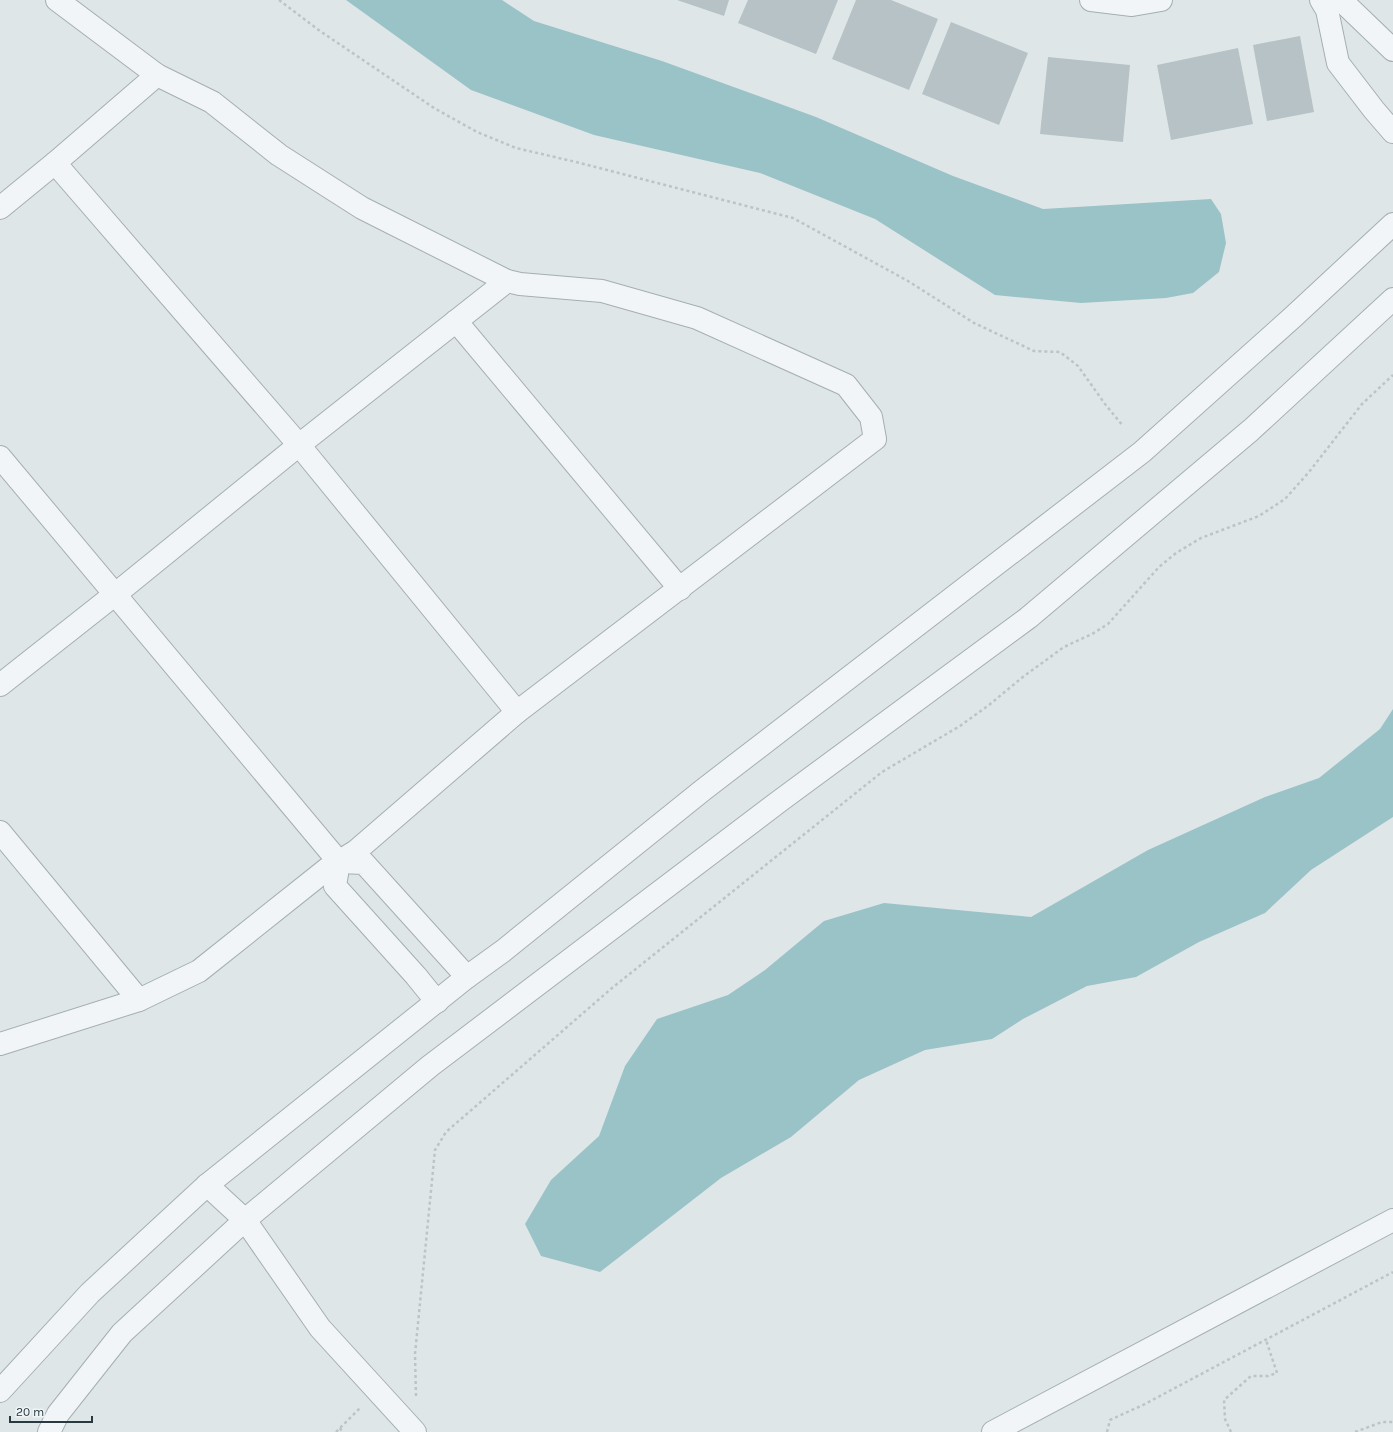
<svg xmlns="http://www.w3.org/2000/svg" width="1393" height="1432" font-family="Karla,sans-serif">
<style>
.water{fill:#9ac3c8}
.building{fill:#b6c2c5}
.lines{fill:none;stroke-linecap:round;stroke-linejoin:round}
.minor-casing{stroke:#a4afb2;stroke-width:24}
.path{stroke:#bdc4c7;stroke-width:2.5;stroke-dasharray:3 3;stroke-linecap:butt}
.minor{stroke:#f2f5f7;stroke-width:22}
</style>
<rect width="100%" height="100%" fill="#dfe6e8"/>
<g class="water">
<path d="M 346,0 L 502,0 L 534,21 L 662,61 L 816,117 L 953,176 L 1043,209 L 1211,199 L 1221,214 L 1226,243 L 1219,272 L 1193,293 L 1166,298 L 1081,303 L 995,295 L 875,219 L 760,173 L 594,135 L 471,90 Z"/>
<path d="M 1393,709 L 1393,817 L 1311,870 L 1265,913 L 1199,942 L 1136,977 L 1087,986 L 1023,1019 L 992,1039 L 925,1050 L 859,1080 L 791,1137 L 721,1178 L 600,1272 L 541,1256 L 525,1224 L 551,1180 L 599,1136 L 625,1066 L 657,1019 L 728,995 L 765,970 L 824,921 L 884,903 L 1031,917 L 1148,850 L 1265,797 L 1319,778 L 1380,729 Z"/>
</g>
<g class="building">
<path d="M 677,0 L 729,0 L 724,16 Z"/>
<path d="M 748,0 L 838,0 L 816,54 L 738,23 Z"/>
<path d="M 856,0 L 891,0 L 938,19 L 909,90 L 832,59 Z"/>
<path d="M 951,22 L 1028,53 L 999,125 L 922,94 Z"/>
<path d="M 1300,36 L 1314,112 L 1267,121 L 1253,45 Z"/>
<path d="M 1238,48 L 1253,124 L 1171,140 L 1157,65 Z"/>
<path d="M 1048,57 L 1130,65 L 1123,142 L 1040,134 Z"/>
</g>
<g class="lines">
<g class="minor-casing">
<g id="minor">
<path d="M 1091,0 L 1132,5 L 1161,0"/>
<path d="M 1321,0 L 1327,10 L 1338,63 L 1374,110 L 1393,132"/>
<path d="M 1341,0 L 1393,50"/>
<path d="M 55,163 L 299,445 L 517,712"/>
<path d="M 0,208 L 55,163 L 157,75"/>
<path d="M 456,321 L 680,589"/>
<path d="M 0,457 L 339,862 L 364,863 L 467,977"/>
<path d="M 0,685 L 123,588 L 299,445 L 507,281"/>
<path d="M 0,832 L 139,1000 L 199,971 L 327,869 L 356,851 L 517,712 L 875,439 L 871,417 L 846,385 L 697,318 L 602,291 L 520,284 L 507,281 L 362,208 L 279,155 L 212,102 L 157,75 L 57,0"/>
<path d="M 339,862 L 335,886 L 416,976 L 437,1002"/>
<path d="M 0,1044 L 139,1000"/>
<path d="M 207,1185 L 245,1220 L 320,1328 L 415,1432"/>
<path d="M 0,1391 L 90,1293 L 207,1185 L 467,977 L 503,951 L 703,790 L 1142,452 L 1293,317 L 1393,224"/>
<path d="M 49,1432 L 58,1414 L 122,1333 L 245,1220 L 430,1066 L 781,800 L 1028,618 L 1251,430 L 1393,299"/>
<path d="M 993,1432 L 1393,1220"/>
</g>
</g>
<g class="path">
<path d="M 279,0 L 320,31 L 434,108 L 477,132 L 516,148 L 576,162 L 793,218 L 908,281 L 974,323 L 1034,351 L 1060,352 L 1078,366 L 1105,404 L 1123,426"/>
<path d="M 416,1396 L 415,1354 L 435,1150 L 446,1132 L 612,988 L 882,772 L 960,726 L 989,705 L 1024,676 L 1064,647 L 1092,634 L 1108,624 L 1159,567 L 1176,553 L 1201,538 L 1259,516 L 1285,499 L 1309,472 L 1362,404 L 1393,375"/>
<path d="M 340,1428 L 342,1432"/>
<path d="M 336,1432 L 360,1408"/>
<path d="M 1107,1432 L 1110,1420 L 1143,1405 L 1393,1272"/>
<path d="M 1231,1432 L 1225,1419 L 1224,1400 L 1251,1376 L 1268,1376 L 1277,1373 L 1266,1340"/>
<path d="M 1355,1432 L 1382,1422 L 1393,1422"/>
</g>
<use href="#minor" class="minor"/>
</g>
<path d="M10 1416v6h82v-6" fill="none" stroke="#283a3f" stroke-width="2"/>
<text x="16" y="1416" font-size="12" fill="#283a3f" stroke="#eff4f6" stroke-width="3" paint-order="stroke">20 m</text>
</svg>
